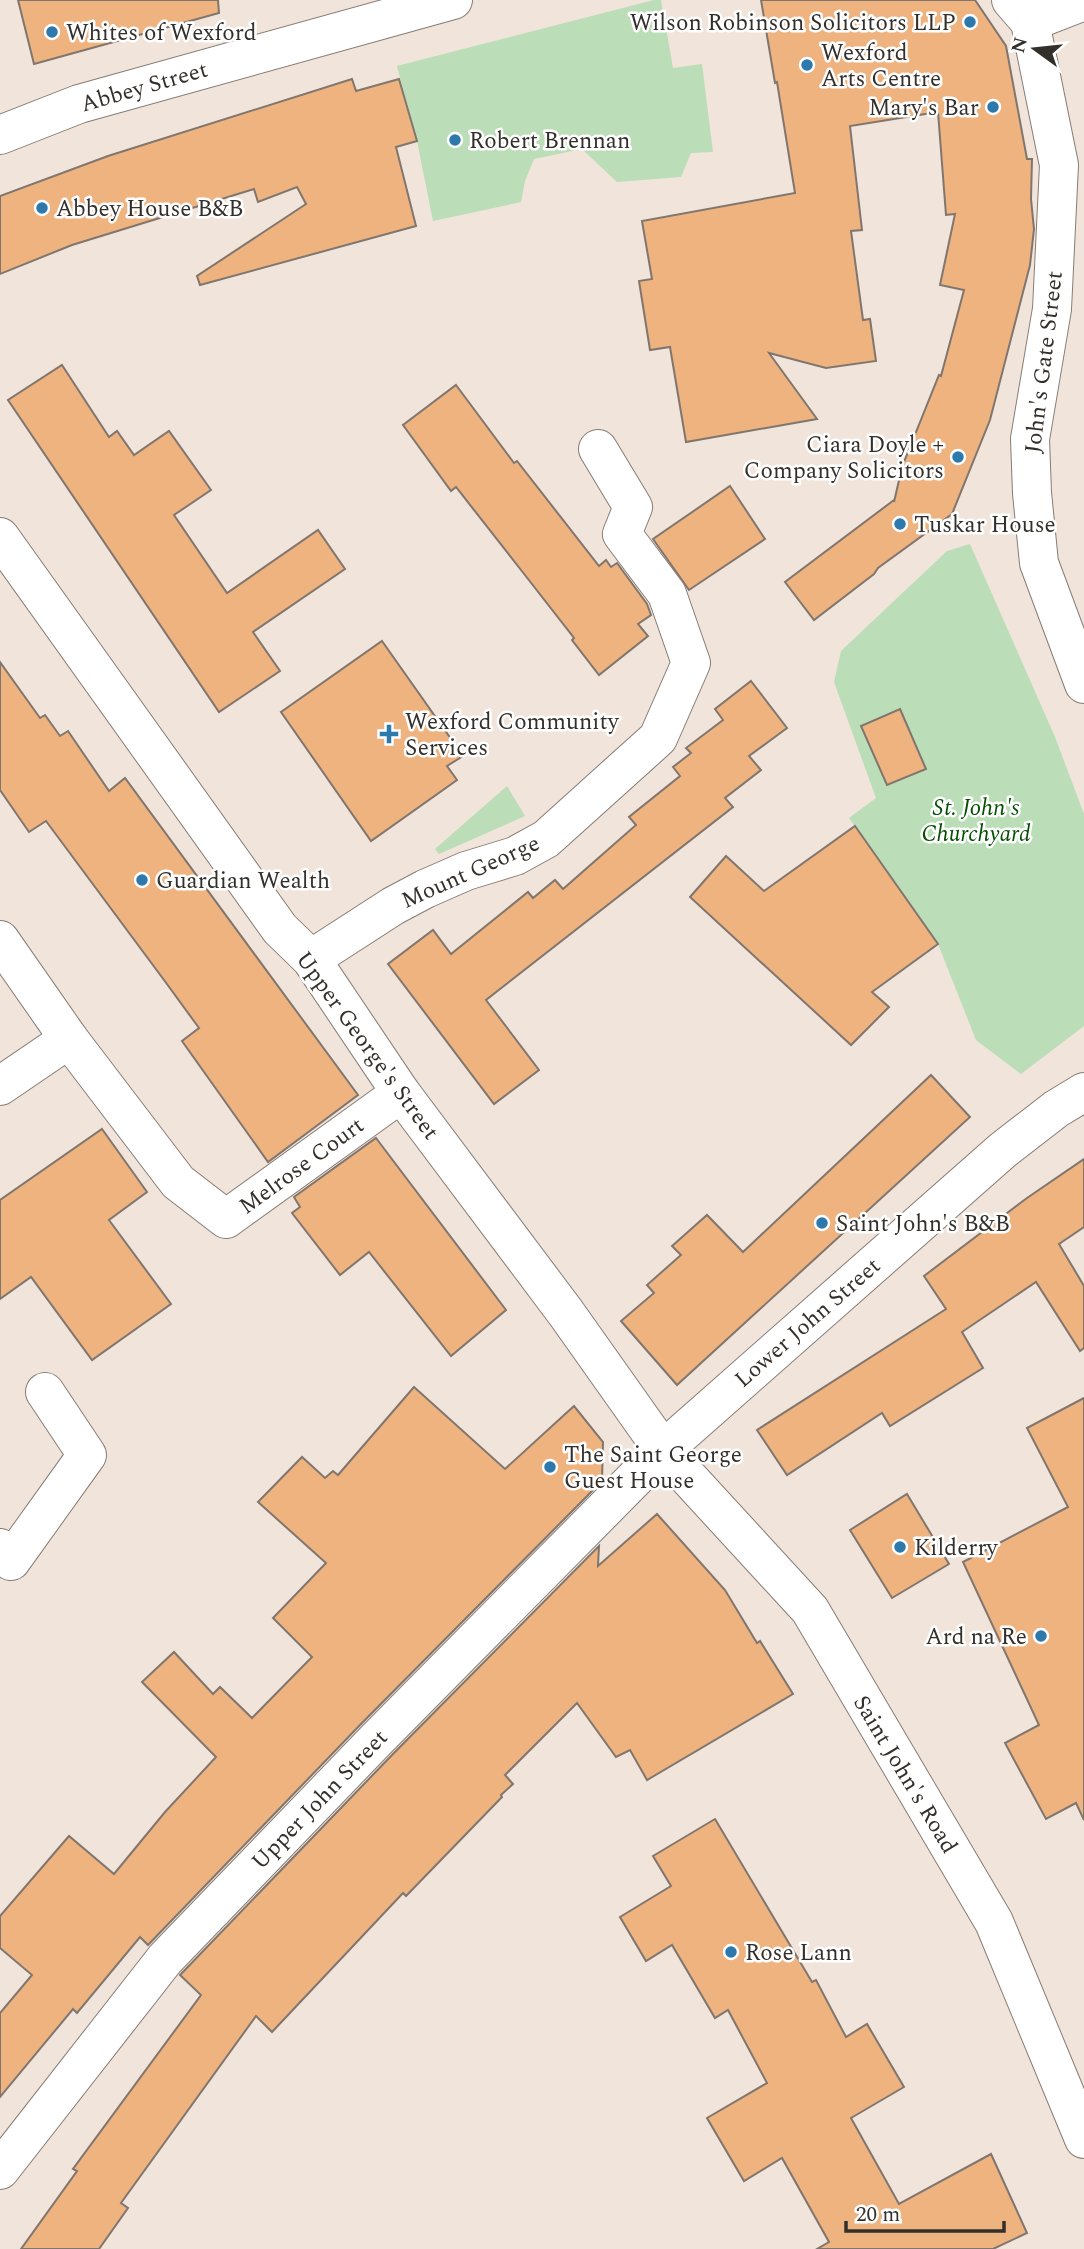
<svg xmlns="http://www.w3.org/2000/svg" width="1084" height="2249" font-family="Spectral,serif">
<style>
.green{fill:#bbddb7}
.building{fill:#efb380;stroke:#80766e;stroke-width:2}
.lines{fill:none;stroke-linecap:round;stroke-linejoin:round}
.minor-casing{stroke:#877c74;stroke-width:40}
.major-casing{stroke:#877c74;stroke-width:40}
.minor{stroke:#fff;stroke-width:38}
.major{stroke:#fff;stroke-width:38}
.poi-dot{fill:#2d79ac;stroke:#fff;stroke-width:2.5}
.labels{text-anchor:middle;stroke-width:5;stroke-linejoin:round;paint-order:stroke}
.poi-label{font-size:23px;fill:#332f2b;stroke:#fff;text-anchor:start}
.street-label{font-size:23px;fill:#332f2b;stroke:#fff}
.park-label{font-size:23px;font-style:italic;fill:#045000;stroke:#fff}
</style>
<rect width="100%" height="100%" fill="#f0e4db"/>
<g class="green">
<path d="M 654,0 L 661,0 L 673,68 L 702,64 L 713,152 L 691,153 L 681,177 L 617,182 L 582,149 L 534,159 L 525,181 L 521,202 L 433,221 L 417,141 L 397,66 Z"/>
<path d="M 970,544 L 1055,737 L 1084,814 L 1084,1026 L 1021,1074 L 976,1040 L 938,944 L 849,818 L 876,798 L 834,682 L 841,651 L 947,551 Z"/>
<path d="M 507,786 L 525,816 L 439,854 L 435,849 Z"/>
</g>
<g class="building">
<path d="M 18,0 L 218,0 L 219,13 L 34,64 Z"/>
<path d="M 761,0 L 975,0 L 1006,46 L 1027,159 L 1032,159 L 1031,199 L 1034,229 L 1030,265 L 990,420 L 952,514 L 878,568 L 874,574 L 814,620 L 785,582 L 894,500 L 894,502 L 902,467 L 939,375 L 941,376 L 964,290 L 940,285 L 955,214 L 946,215 L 938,112 L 850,126 L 862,230 L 851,231 L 863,320 L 870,319 L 876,361 L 826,368 L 769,353 L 817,419 L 686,442 L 670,347 L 650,350 L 639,281 L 652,279 L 642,221 L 795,193 L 777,82 L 775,83 Z"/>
<path d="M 352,79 L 356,91 L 399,79 L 417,141 L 396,147 L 416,226 L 200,285 L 197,276 L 306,204 L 297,187 L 258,202 L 254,189 L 72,245 L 0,274 L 0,196 L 108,156 Z"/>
<path d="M 62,365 L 109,437 L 117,431 L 134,455 L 169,431 L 211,490 L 174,515 L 227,593 L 318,530 L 345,569 L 253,632 L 280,671 L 219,712 L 8,400 Z"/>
<path d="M 456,385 L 514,463 L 517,461 L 599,566 L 606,560 L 611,567 L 617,563 L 647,604 L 651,615 L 638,624 L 648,636 L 599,675 L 572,640 L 574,638 L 521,570 L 456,487 L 451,491 L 403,425 Z"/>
<path d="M 730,486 L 765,539 L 689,590 L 653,539 Z"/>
<path d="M 382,641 L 463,756 L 447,766 L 457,780 L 371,841 L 281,712 Z"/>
<path d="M 0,662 L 40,718 L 45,715 L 60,736 L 68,731 L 109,791 L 125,778 L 358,1095 L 268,1162 L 182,1041 L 199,1028 L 164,980 L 46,821 L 29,832 L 0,790 Z"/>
<path d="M 751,681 L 787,728 L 749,756 L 761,770 L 725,798 L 733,807 L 486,1000 L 539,1070 L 494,1104 L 388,964 L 433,930 L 451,954 L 528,892 L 533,898 L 555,880 L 563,889 L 636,825 L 629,817 L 680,776 L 673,767 L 691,753 L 686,748 L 723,720 L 715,709 Z"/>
<path d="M 900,709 L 926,769 L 887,785 L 861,726 Z"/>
<path d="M 855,826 L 938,944 L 872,992 L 889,1007 L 851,1045 L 690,897 L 726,856 L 764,891 Z"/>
<path d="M 931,1075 L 970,1117 L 677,1385 L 621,1321 L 654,1293 L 647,1285 L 681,1255 L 672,1246 L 707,1215 L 743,1252 Z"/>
<path d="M 102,1129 L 147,1192 L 109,1220 L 171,1304 L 92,1360 L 31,1277 L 0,1299 L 0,1200 Z"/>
<path d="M 376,1138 L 506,1310 L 451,1356 L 369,1252 L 340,1275 L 292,1213 L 300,1207 L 294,1197 Z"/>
<path d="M 1084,1159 L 1084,1227 L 1059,1244 L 1084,1286 L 1084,1348 L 1080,1351 L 1036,1282 L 962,1332 L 983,1368 L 890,1426 L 882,1413 L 787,1475 L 757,1430 L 946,1309 L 924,1276 L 1027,1198 Z"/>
<path d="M 414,1387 L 505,1469 L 574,1406 L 603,1442 L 602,1481 L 360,1725 L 148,1945 L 140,1937 L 77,2013 L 73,2009 L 0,2097 L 0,2013 L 32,1975 L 0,1948 L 0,1916 L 69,1836 L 114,1874 L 165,1812 L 216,1757 L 142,1682 L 174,1652 L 213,1694 L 220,1687 L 252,1718 L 312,1657 L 273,1618 L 326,1563 L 258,1502 L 302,1457 L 325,1478 L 333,1471 L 338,1475 Z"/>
<path d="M 1084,1398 L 1084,1820 L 1076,1803 L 1046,1819 L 1005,1743 L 1039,1725 L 963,1562 L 1068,1507 L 1027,1428 Z"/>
<path d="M 907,1494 L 949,1564 L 892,1598 L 850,1530 Z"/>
<path d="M 657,1514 L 725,1590 L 757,1643 L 760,1641 L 793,1694 L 647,1780 L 630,1750 L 616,1757 L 577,1703 L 505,1775 L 513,1784 L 501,1795 L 502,1797 L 406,1896 L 403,1893 L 272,2032 L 256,2016 L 121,2203 L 128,2208 L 99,2249 L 21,2249 L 77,2171 L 73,2169 L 201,1995 L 180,1975 L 182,1973 L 392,1755 L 599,1546 L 598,1566 Z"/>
<path d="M 715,1819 L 812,1982 L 816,1980 L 846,2037 L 867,2024 L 904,2087 L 851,2118 L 899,2204 L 991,2154 L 1027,2233 L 993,2249 L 817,2249 L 829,2242 L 782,2158 L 744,2181 L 707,2118 L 767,2083 L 728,2010 L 715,2018 L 672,1945 L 646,1961 L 620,1917 L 671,1886 L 653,1856 Z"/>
</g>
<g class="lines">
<g class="minor-casing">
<g id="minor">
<path d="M 1011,0 L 1030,22 L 1059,165 L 1052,309 L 1030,439 L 1032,493 L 1039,563 L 1084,684"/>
<path d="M 1030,22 L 1084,1"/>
<path d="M 0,135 L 79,104 L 453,0"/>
<path d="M 0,537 L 280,929 L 311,959 L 401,1093 L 566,1313 L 663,1450 L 810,1610 L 994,1922 L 1084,2139"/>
<path d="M 0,940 L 69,1039"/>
<path d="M 311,959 L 393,906 L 425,889 L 466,871 L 515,856 L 546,839 L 658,738 L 691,663 L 667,594 L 622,534 L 633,507 L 598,449"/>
<path d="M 0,1086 L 69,1039 L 178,1182 L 226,1219 L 401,1093"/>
<path d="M 0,1548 L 11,1561 L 87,1455 L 45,1392"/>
</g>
</g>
<g class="major-casing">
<path id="major" d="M 0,2170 L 165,1959 L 376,1740 L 663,1450 L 1003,1150 L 1056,1109 L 1084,1092"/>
</g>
<use href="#minor" class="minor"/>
<use href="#major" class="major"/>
</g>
<g class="poi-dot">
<circle cx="970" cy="22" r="7"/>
<circle cx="52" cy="32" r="7"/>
<circle cx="807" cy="65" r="7"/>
<circle cx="993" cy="107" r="7"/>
<circle cx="455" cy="140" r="7"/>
<circle cx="42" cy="208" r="7"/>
<circle cx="958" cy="457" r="7"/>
<circle cx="900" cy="524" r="7"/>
<path d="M385.5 723.5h7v7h7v7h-7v7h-7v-7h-7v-7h7z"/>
<circle cx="142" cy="880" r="7"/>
<circle cx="822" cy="1223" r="7"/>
<circle cx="550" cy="1467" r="7"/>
<circle cx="900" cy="1547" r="7"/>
<circle cx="1041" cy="1636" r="7"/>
<circle cx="731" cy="1952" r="7"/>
</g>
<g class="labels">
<g class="poi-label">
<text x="956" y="30" text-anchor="end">Wilson Robinson Solicitors LLP</text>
<text x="66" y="40">Whites of Wexford</text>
<text x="821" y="60">Wexford<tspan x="821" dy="26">Arts Centre</tspan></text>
<text x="979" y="115" text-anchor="end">Mary's Bar</text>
<text x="469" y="148">Robert Brennan</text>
<text x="56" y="216">Abbey House B&amp;B</text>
<text x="944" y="452" text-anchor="end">Ciara Doyle +<tspan x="944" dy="26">Company Solicitors</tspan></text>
<text x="914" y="532">Tuskar House</text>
<text x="405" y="729">Wexford Community<tspan x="405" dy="26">Services</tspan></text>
<text x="156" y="888">Guardian Wealth</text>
<text x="836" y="1231">Saint John's B&amp;B</text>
<text x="564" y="1462">The Saint George<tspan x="564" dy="26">Guest House</tspan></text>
<text x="914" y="1555">Kilderry</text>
<text x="1027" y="1644" text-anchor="end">Ard na Re</text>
<text x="745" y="1960">Rose Lann</text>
</g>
<g class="street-label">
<text transform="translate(144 86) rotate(-16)" y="8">Abbey Street</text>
<text transform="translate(1043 362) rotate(-83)" y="8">John's Gate Street</text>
<text transform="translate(470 871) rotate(-24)" y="8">Mount George</text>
<text transform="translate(368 1045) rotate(54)" y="8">Upper George's Street</text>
<text transform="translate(301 1165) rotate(-36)" y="8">Melrose Court</text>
<text transform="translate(807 1322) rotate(-41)" y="8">Lower John Street</text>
<text transform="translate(906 1774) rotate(59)" y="8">Saint John's Road</text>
<text transform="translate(319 1799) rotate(-46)" y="8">Upper John Street</text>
</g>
<g class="park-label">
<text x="976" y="815">St. John's<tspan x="976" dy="26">Churchyard</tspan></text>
</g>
</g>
<g transform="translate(1035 49) rotate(285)" stroke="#ffffff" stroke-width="5" paint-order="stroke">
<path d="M0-5L12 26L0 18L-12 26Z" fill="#332f2b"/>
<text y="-10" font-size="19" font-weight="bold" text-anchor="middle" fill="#332f2b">N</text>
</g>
<path d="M846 2221v10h158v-10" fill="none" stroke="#332f2b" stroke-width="3.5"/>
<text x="856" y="2221" font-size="21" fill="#332f2b" stroke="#ffffff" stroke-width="5" paint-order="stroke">20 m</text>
</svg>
